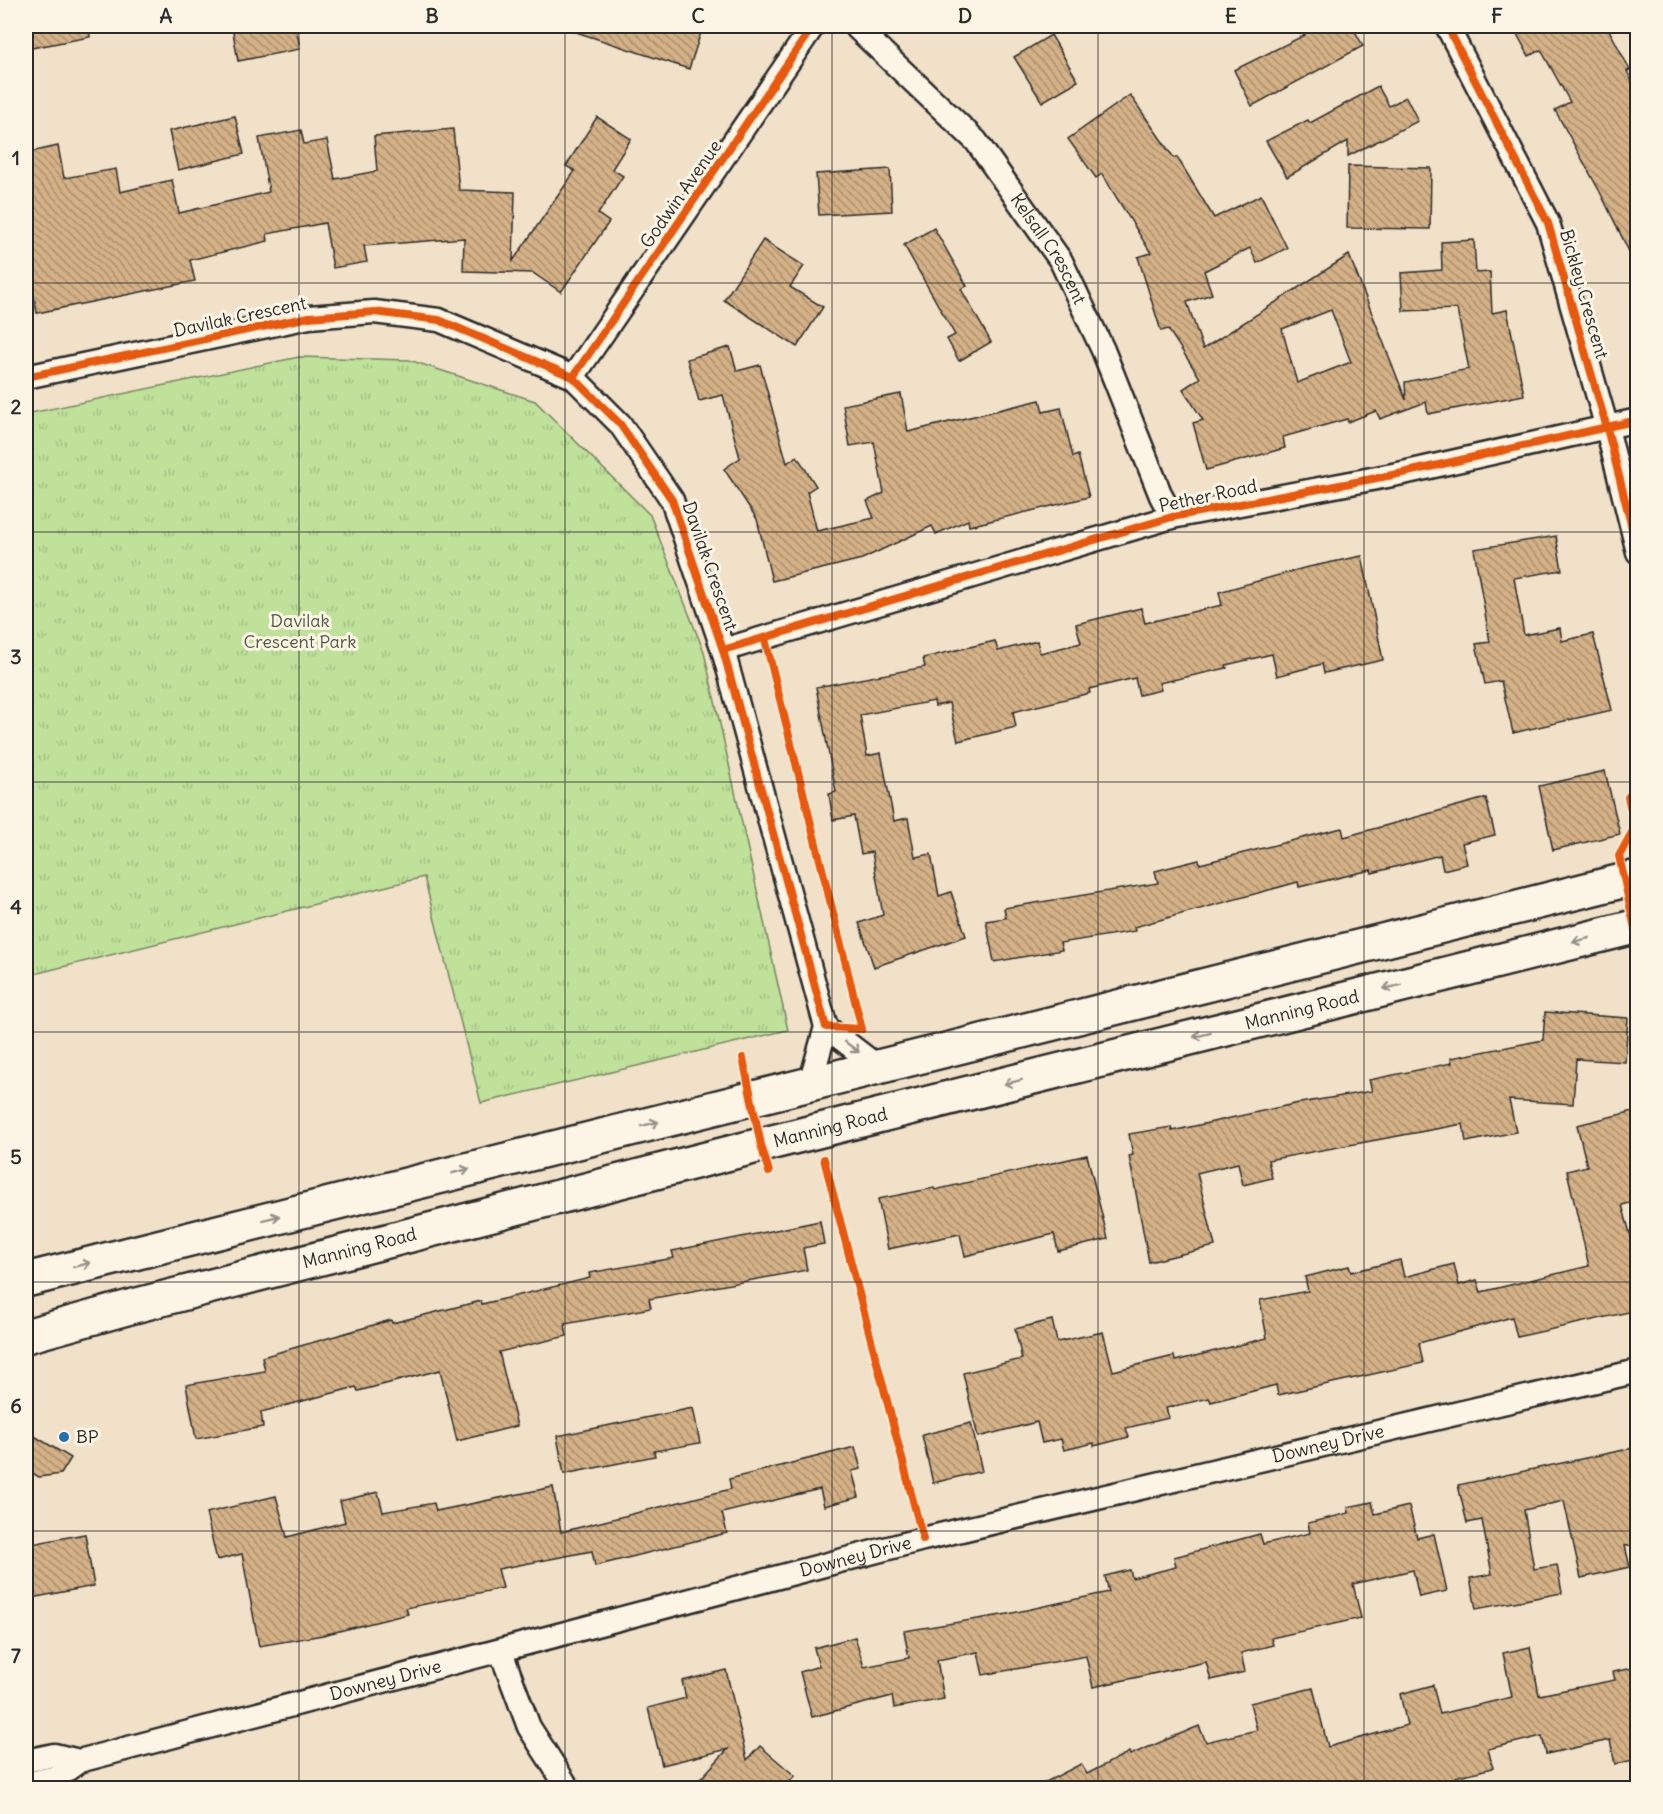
<svg xmlns="http://www.w3.org/2000/svg" width="1663" height="1814" font-family="Delius,sans-serif">
<style>
.park{fill:url(#park-tufts);stroke:#758662;stroke-width:1.5}
.building{fill:url(#building-back-hatch);stroke:#2b2b2b;stroke-width:1.5;fill-rule:evenodd}
.lines{fill:none;stroke-linecap:round;stroke-linejoin:round}
.minor-casing{stroke:#2b2b2b;stroke-width:27}
.primary-casing{stroke:#2b2b2b;stroke-width:38}
.minor{stroke:#fcf5e5;stroke-width:22}
.primary{stroke:#fcf5e5;stroke-width:33}
.cycleway-casing{stroke:#fcf5e5;stroke-width:11}
.cycleway{stroke:#e8590c;stroke-width:8}
.oneway{stroke:#949088}
.grid{fill:none;stroke:#2b2b2b;stroke-width:1.5;stroke-opacity:0.55}
.poi-dot{fill:#1f6fb2;stroke:#fcf5e5;stroke-width:2}
.labels{text-anchor:middle;stroke-width:6;stroke-linejoin:round;paint-order:stroke}
.street-label{font-size:18px;fill:#2b2b2b;stroke:#fcf5e5}
.park-label{font-size:18px;fill:#505847;stroke:#fcf5e5}
.poi-label{font-size:18px;fill:#2b2b2b;stroke:#fcf5e5;text-anchor:start}
.neatline{fill:none;stroke:#2b2b2b;stroke-width:2}
.grid-label{font-size:20px;text-anchor:middle;font-weight:bold;fill:#2b2b2b}
</style>
<defs>
<pattern id="park-tufts" width="24" height="20" patternUnits="userSpaceOnUse" patternTransform="scale(1.5)"><rect width="24" height="20" fill="#bfe19a"/><path d="M3 7l-1-3M5 7V3M7 7l1-3M15 17l-1-3M17 17v-4M19 17l1-3" fill="none" stroke="#a4c185"/></pattern>
<pattern id="building-back-hatch" width="6" height="6" patternUnits="userSpaceOnUse" patternTransform="scale(1.5)"><rect width="6" height="6" fill="#d4b186"/><path d="M-1 5l2 2M0 0l6 6M5-1l2 2" fill="none" stroke="#ac906e"/></pattern>
</defs>
<rect width="100%" height="100%" fill="#f0e1c8"/>
<filter id="ink" filterUnits="userSpaceOnUse"><feTurbulence type="fractalNoise" baseFrequency=".0167" numOctaves="2"/><feDisplacementMap in="SourceGraphic" scale="12" xChannelSelector="R" yChannelSelector="G"/><feConvolveMatrix kernelMatrix="1 2 1 2 8 2 1 2 1" color-interpolation-filters="sRGB"/></filter>
<g filter="url(#ink)">
<path class="park" d="M 299,357 L 409,360 L 535,401 L 650,515 L 704,652 L 788,1030 L 481,1103 L 424,877 L 26,976 L 26,414 Z"/>
<g class="building">
<path d="M 26,26 L 89,26 L 90,37 L 26,49 Z"/>
<path d="M 232,26 L 296,26 L 300,49 L 238,61 Z"/>
<path d="M 570,26 L 703,26 L 689,69 L 570,30 Z"/>
<path d="M 1300,26 L 1352,26 L 1363,46 L 1252,106 L 1234,70 L 1305,35 Z"/>
<path d="M 1533,26 L 1607,26 L 1630,70 L 1627,71 L 1638,94 L 1638,270 L 1600,192 L 1555,110 L 1570,102 L 1541,50 L 1529,56 L 1517,34 Z"/>
<path d="M 1051,35 L 1078,81 L 1042,102 L 1014,57 Z"/>
<path d="M 1378,86 L 1389,106 L 1406,97 L 1418,121 L 1348,156 L 1348,141 L 1287,177 L 1266,141 L 1308,120 L 1310,123 Z"/>
<path d="M 1130,95 L 1174,158 L 1177,157 L 1214,218 L 1261,195 L 1287,248 L 1257,263 L 1250,248 L 1204,271 L 1212,294 L 1187,302 L 1203,349 L 1349,255 L 1406,400 L 1405,382 L 1469,369 L 1457,309 L 1403,311 L 1401,273 L 1442,270 L 1441,242 L 1474,240 L 1476,273 L 1490,272 L 1492,313 L 1507,310 L 1524,395 L 1428,414 L 1426,402 L 1380,419 L 1376,411 L 1348,422 L 1347,419 L 1283,437 L 1285,448 L 1206,470 L 1193,423 L 1203,420 L 1183,389 L 1200,378 L 1168,329 L 1161,331 L 1138,257 L 1151,253 L 1102,174 L 1096,178 L 1068,139 ZM 1331,310 L 1351,362 L 1297,383 L 1282,329 Z"/>
<path d="M 235,116 L 244,154 L 178,170 L 169,131 Z"/>
<path d="M 597,117 L 631,139 L 612,169 L 623,176 L 598,214 L 609,222 L 561,292 L 533,273 L 463,271 L 464,238 L 364,246 L 367,262 L 333,268 L 325,223 L 267,234 L 268,241 L 190,260 L 195,281 L 37,313 L 26,254 L 26,153 L 58,146 L 64,178 L 116,169 L 120,192 L 172,180 L 179,213 L 269,192 L 259,138 L 301,130 L 304,144 L 327,140 L 335,179 L 377,171 L 374,136 L 453,129 L 459,190 L 515,192 L 513,261 L 575,171 L 566,166 Z"/>
<path d="M 1348,166 L 1431,168 L 1430,229 L 1347,228 Z"/>
<path d="M 890,169 L 892,211 L 819,215 L 816,174 Z"/>
<path d="M 934,228 L 967,286 L 961,289 L 991,342 L 959,361 L 947,339 L 955,335 L 904,245 Z"/>
<path d="M 763,240 L 804,266 L 790,287 L 823,307 L 797,347 L 724,300 Z"/>
<path d="M 730,347 L 737,371 L 760,365 L 787,463 L 797,456 L 816,486 L 807,492 L 817,531 L 874,518 L 867,501 L 884,493 L 874,442 L 850,446 L 843,405 L 901,394 L 908,432 L 1040,400 L 1043,412 L 1061,408 L 1073,457 L 1078,455 L 1089,497 L 969,526 L 968,520 L 936,534 L 932,526 L 862,559 L 772,581 L 757,519 L 724,469 L 740,458 L 723,395 L 699,401 L 687,359 Z"/>
<path d="M 1556,536 L 1562,570 L 1514,578 L 1524,635 L 1560,628 L 1562,641 L 1593,634 L 1612,710 L 1513,733 L 1501,681 L 1485,684 L 1476,644 L 1490,642 L 1474,549 Z"/>
<path d="M 1362,556 L 1383,660 L 1324,673 L 1322,664 L 1277,676 L 1272,654 L 1226,665 L 1227,668 L 1159,683 L 1161,690 L 1139,695 L 1135,678 L 1089,689 L 1090,693 L 1013,712 L 1016,727 L 958,741 L 949,703 L 935,706 L 934,701 L 860,715 L 867,756 L 881,753 L 894,821 L 908,818 L 915,857 L 931,854 L 939,896 L 951,892 L 966,936 L 874,967 L 859,923 L 883,915 L 872,852 L 861,854 L 854,816 L 833,820 L 829,794 L 836,792 L 816,687 L 925,667 L 923,658 L 995,641 L 998,651 L 1037,641 L 1040,653 L 1081,643 L 1076,624 L 1141,608 L 1145,623 L 1222,605 L 1219,592 L 1304,568 Z"/>
<path d="M 1605,771 L 1620,834 L 1553,850 L 1539,786 Z"/>
<path d="M 1486,798 L 1495,835 L 1462,843 L 1467,864 L 1443,870 L 1440,855 L 1372,873 L 1371,870 L 1299,887 L 1298,882 L 1134,927 L 1135,931 L 1060,943 L 1062,950 L 994,962 L 986,921 L 1006,918 L 1004,908 L 1158,883 L 1155,871 L 1199,860 L 1200,864 L 1342,828 L 1344,837 Z"/>
<path d="M 1545,1012 L 1628,1018 L 1625,1062 L 1576,1059 L 1573,1104 L 1509,1100 L 1516,1132 L 1466,1142 L 1463,1124 L 1268,1160 L 1272,1178 L 1243,1185 L 1238,1163 L 1197,1173 L 1215,1246 L 1149,1262 L 1129,1156 L 1133,1155 L 1129,1134 L 1171,1127 L 1172,1131 L 1294,1104 L 1372,1091 L 1369,1080 L 1452,1063 L 1451,1058 L 1543,1040 Z"/>
<path d="M 1638,1110 L 1638,1201 L 1622,1205 L 1638,1261 L 1638,1310 L 1517,1337 L 1512,1317 L 1419,1343 L 1423,1363 L 1278,1395 L 1276,1385 L 1211,1402 L 1209,1398 L 1166,1408 L 1169,1418 L 1126,1428 L 1129,1437 L 1094,1446 L 1094,1443 L 1064,1450 L 1061,1439 L 1042,1443 L 1037,1422 L 978,1437 L 963,1373 L 1022,1359 L 1015,1329 L 1052,1320 L 1057,1342 L 1103,1332 L 1113,1371 L 1174,1356 L 1175,1361 L 1267,1338 L 1260,1300 L 1308,1291 L 1305,1277 L 1349,1266 L 1351,1272 L 1400,1260 L 1404,1277 L 1454,1264 L 1459,1285 L 1477,1280 L 1481,1292 L 1589,1266 L 1567,1171 L 1587,1166 L 1577,1125 Z"/>
<path d="M 1087,1155 L 1108,1239 L 1058,1251 L 1054,1234 L 965,1256 L 960,1234 L 888,1249 L 878,1199 L 934,1188 L 935,1190 Z"/>
<path d="M 820,1221 L 824,1244 L 803,1248 L 807,1270 L 649,1299 L 651,1308 L 565,1324 L 567,1336 L 499,1352 L 517,1426 L 457,1441 L 440,1370 L 358,1391 L 356,1387 L 261,1412 L 263,1427 L 196,1439 L 186,1385 L 265,1371 L 262,1357 L 391,1320 L 392,1323 L 481,1301 L 482,1304 L 590,1278 L 589,1273 L 674,1258 L 672,1251 Z"/>
<path d="M 693,1408 L 700,1443 L 654,1451 L 655,1456 L 564,1474 L 557,1436 Z"/>
<path d="M 971,1423 L 982,1471 L 933,1483 L 922,1435 Z"/>
<path d="M 26,1431 L 71,1458 L 61,1474 L 39,1477 L 26,1469 Z"/>
<path d="M 855,1447 L 861,1469 L 852,1471 L 859,1497 L 824,1506 L 820,1489 L 722,1513 L 727,1533 L 595,1566 L 592,1551 L 498,1569 L 503,1588 L 406,1608 L 408,1614 L 323,1635 L 259,1646 L 242,1554 L 217,1560 L 206,1513 L 276,1496 L 287,1537 L 345,1522 L 340,1501 L 378,1492 L 383,1512 L 434,1503 L 436,1511 L 553,1487 L 561,1532 L 731,1489 L 729,1479 Z"/>
<path d="M 1638,1447 L 1638,1545 L 1625,1546 L 1630,1567 L 1581,1578 L 1564,1501 L 1524,1510 L 1534,1569 L 1557,1565 L 1562,1593 L 1476,1609 L 1470,1578 L 1492,1574 L 1482,1520 L 1467,1523 L 1458,1485 Z"/>
<path d="M 1372,1502 L 1375,1514 L 1409,1506 L 1417,1538 L 1434,1534 L 1447,1591 L 1419,1597 L 1413,1570 L 1353,1584 L 1361,1618 L 1271,1638 L 1273,1645 L 1241,1653 L 1245,1672 L 1211,1680 L 1206,1662 L 1093,1687 L 1086,1656 L 983,1675 L 978,1652 L 937,1660 L 944,1699 L 894,1708 L 892,1696 L 812,1717 L 800,1672 L 819,1666 L 814,1648 L 855,1637 L 864,1667 L 909,1658 L 904,1631 L 1008,1614 L 1109,1592 L 1105,1576 L 1130,1570 L 1132,1578 L 1176,1567 L 1174,1557 L 1260,1534 L 1263,1544 L 1310,1533 L 1308,1523 L 1349,1513 L 1348,1507 Z"/>
<path d="M 85,1534 L 94,1586 L 26,1599 L 26,1545 Z"/>
<path d="M 1530,1647 L 1539,1695 L 1615,1680 L 1613,1672 L 1638,1667 L 1638,1759 L 1615,1764 L 1610,1740 L 1546,1754 L 1542,1736 L 1488,1749 L 1493,1768 L 1455,1777 L 1458,1788 L 1422,1788 L 1421,1782 L 1396,1788 L 1034,1788 L 1081,1764 L 1087,1774 L 1129,1752 L 1130,1755 L 1199,1726 L 1206,1742 L 1257,1730 L 1250,1703 L 1313,1688 L 1328,1747 L 1407,1725 L 1400,1694 L 1433,1685 L 1440,1714 L 1512,1697 L 1503,1653 Z"/>
<path d="M 726,1670 L 747,1760 L 760,1746 L 795,1776 L 784,1788 L 692,1788 L 728,1749 L 662,1765 L 648,1708 L 686,1698 L 682,1681 Z"/>
</g>
<g class="lines">
<g class="minor-casing">
<g id="minor">
<path id="s1" d="M 855,26 L 976,141 L 1061,261 L 1103,350 L 1161,496 L 1172,517"/>
<path d="M 1447,26 L 1548,223 L 1607,428 L 1638,552"/>
<path d="M 26,377 L 309,317 L 374,312 L 439,320 L 573,377 L 620,424 L 672,500 L 723,650 L 826,1027 L 810,1084"/>
<path d="M 573,377 L 813,26"/>
<path d="M 723,650 L 1172,517 L 1403,473 L 1638,420"/>
<path d="M 826,1027 L 878,1067"/>
<path d="M 501,1652 L 529,1727 L 568,1788"/>
<path d="M 26,1761 L 54,1755 L 79,1761"/>
<path id="s2" d="M 26,1784 L 57,1777 L 79,1761 L 923,1539 L 1638,1371"/>
</g>
</g>
<g class="primary-casing">
<g id="primary">
<path d="M 26,1280 L 1638,877"/>
<path id="s3" d="M 26,1336 L 130,1307 L 761,1145 L 1638,926"/>
</g>
</g>
<use href="#minor" class="minor"/>
<use href="#primary" class="primary"/>
<g class="cycleway-casing">
<g id="cycleway">
<path d="M 1447,26 L 1548,223 L 1607,428 L 1638,552"/>
<path d="M 26,377 L 309,317 L 374,312 L 439,320 L 573,377 L 620,424 L 672,500 L 723,650 L 826,1027 L 862,1029 L 765,639"/>
<path d="M 573,377 L 813,26"/>
<path d="M 723,650 L 1172,517 L 1403,473 L 1638,420"/>
<path d="M 1638,787 L 1628,797 L 1635,827 L 1619,856 L 1638,942"/>
<path d="M 743,1058 L 761,1145 L 769,1172"/>
<path d="M 824,1159 L 923,1539"/>
</g>
</g>
<use href="#cycleway" class="cycleway"/>
</g>
<defs><path id="oneway-shaft" d="M-6 0H5M1.5-3L5.5 0L1.5 3" fill="none" stroke-width="1.6" stroke-linecap="round" stroke-linejoin="round" transform="scale(1.5)"/></defs>
<g class="oneway">
<use href="#oneway-shaft" transform="translate(1581 940) rotate(166)"/>
<use href="#oneway-shaft" transform="translate(1392 987) rotate(166)"/>
<use href="#oneway-shaft" transform="translate(1202 1035) rotate(166)"/>
<use href="#oneway-shaft" transform="translate(852 1047) rotate(37)"/>
<use href="#oneway-shaft" transform="translate(1013 1082) rotate(166)"/>
<use href="#oneway-shaft" transform="translate(650 1124) rotate(-14)"/>
<use href="#oneway-shaft" transform="translate(461 1171) rotate(-14)"/>
<use href="#oneway-shaft" transform="translate(271 1218) rotate(-14)"/>
<use href="#oneway-shaft" transform="translate(82 1265) rotate(-14)"/>
</g>
</g>
<path class="grid" d="M 299,26 L 299,1788M 565,26 L 565,1788M 832,26 L 832,1788M 1098,26 L 1098,1788M 1364,26 L 1364,1788M 26,283 L 1638,283M 26,532 L 1638,532M 26,782 L 1638,782M 26,1032 L 1638,1032M 26,1282 L 1638,1282M 26,1531 L 1638,1531"/>
<circle class="poi-dot" cx="64" cy="1437" r="6"/>
<g class="labels">
<g class="street-label">
<text transform="translate(681 194) rotate(-55)" y="6">Godwin Avenue</text>
<text dy="6" stroke="none"><textPath href="#s1" startOffset="297">Kelsall Crescent</textPath></text>
<text transform="translate(1584 294) rotate(74)" y="6">Bickley Crescent</text>
<text transform="translate(240 317) rotate(-12)" y="6">Davilak Crescent</text>
<text transform="translate(1208 496) rotate(-12)" y="6">Pether Road</text>
<text transform="translate(710 566) rotate(71)" y="6">Davilak Crescent</text>
<text dy="6" stroke="none"><textPath href="#s3" startOffset="1317">Manning Road</textPath></text>
<text dy="6" stroke="none"><textPath href="#s3" startOffset="831">Manning Road</textPath></text>
<text dy="6" stroke="none"><textPath href="#s3" startOffset="345">Manning Road</textPath></text>
<text dy="6" stroke="none"><textPath href="#s2" startOffset="1348">Downey Drive</textPath></text>
<text dy="6" stroke="none"><textPath href="#s2" startOffset="862">Downey Drive</textPath></text>
<text dy="6" stroke="none"><textPath href="#s2" startOffset="376">Downey Drive</textPath></text>
</g>
<g class="park-label">
<text x="300" y="627">Davilak<tspan x="300" dy="21">Crescent Park</tspan></text>
</g>
<g class="poi-label">
<text x="76" y="1443">BP</text>
</g>
</g>
<rect width="1663" height="1814" fill="none" stroke="#fcf5e5" stroke-width="66"/>
<rect x="33" y="33" width="1597" height="1748" class="neatline"/>
<g class="grid-label">
<text x="166" y="23">A</text>
<text x="432" y="23">B</text>
<text x="698" y="23">C</text>
<text x="965" y="23">D</text>
<text x="1231" y="23">E</text>
<text x="1497" y="23">F</text>
<text x="16" y="165">1</text>
<text x="16" y="414">2</text>
<text x="16" y="664">3</text>
<text x="16" y="914">4</text>
<text x="16" y="1164">5</text>
<text x="16" y="1413">6</text>
<text x="16" y="1663">7</text>
</g>
</svg>
